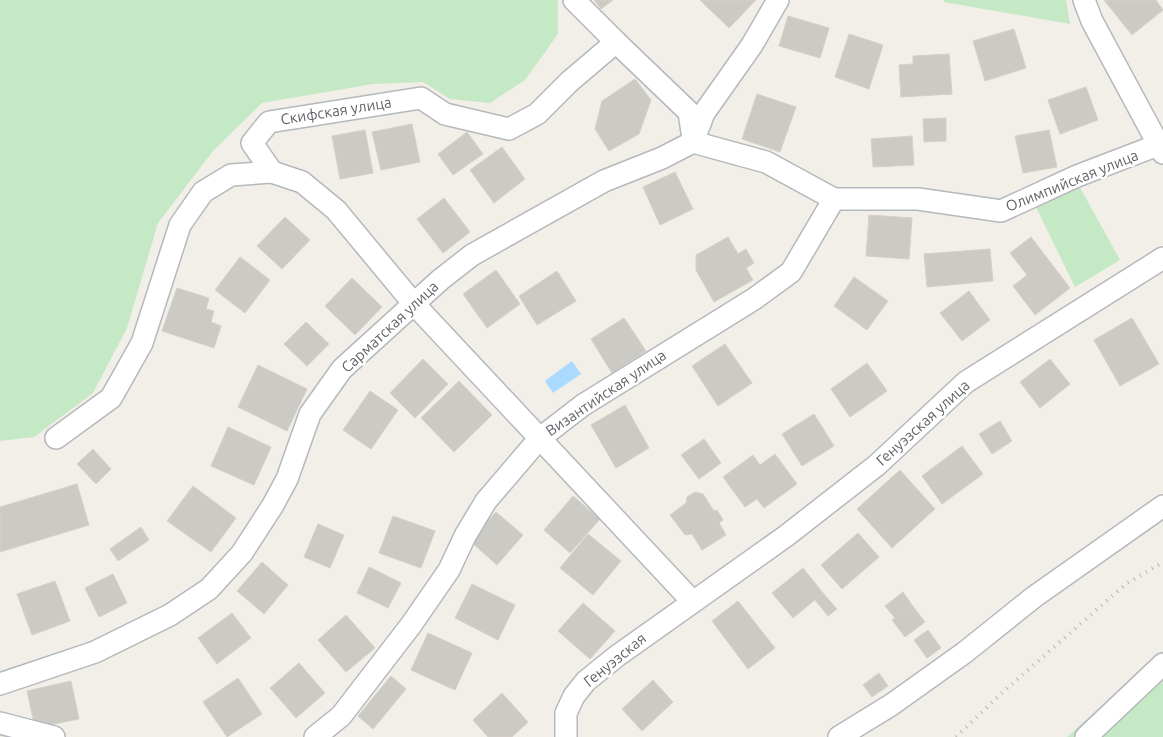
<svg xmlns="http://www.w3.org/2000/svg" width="1163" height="737" font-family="Ubuntu,sans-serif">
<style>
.green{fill:#c5e8c5}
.water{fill:#aadaff}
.building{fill:#cccac5;stroke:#d6d1c6}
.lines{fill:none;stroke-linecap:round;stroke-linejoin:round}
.street-casing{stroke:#b5b8bc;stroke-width:24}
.street{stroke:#fff;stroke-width:21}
.rail{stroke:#b6b7b8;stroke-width:4;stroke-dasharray:1 6;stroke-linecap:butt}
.labels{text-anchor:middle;stroke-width:5;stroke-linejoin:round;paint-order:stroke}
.street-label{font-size:15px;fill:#5f6368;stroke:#fff}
</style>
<rect width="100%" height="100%" fill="#f1efe8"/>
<g class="green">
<path d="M 0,0 L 558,0 L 558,34 L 525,80 L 490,103 L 450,99 L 423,82 L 373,84 L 262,103 L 213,151 L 158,223 L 127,328 L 93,393 L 34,437 L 0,441 Z"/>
<path d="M 944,0 L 1066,0 L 1070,24 L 944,2 Z"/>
<path d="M 1078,184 L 1120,260 L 1075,287 L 1034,203 Z"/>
<path d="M 1163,651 L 1163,737 L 1067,737 Z"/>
</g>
<path class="water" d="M 572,361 L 581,374 L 553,393 L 545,381 Z"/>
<g class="building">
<path d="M 594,0 L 613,0 L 601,9 Z"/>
<path d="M 700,0 L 756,0 L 729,28 Z"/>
<path d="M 1104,0 L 1156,0 L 1163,10 L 1132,35 Z"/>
<path d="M 788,16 L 829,28 L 820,58 L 779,46 Z"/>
<path d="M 1014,29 L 1026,68 L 985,81 L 973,41 Z"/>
<path d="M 849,34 L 883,45 L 869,89 L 835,77 Z"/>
<path d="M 949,54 L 952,94 L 901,97 L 899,65 L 913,64 L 913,56 Z"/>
<path d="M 635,79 L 651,100 L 639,134 L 609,151 L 595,129 L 602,101 Z"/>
<path d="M 1086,87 L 1098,120 L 1060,134 L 1048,100 Z"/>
<path d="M 757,94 L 796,107 L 780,152 L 742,139 Z"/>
<path d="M 946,118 L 946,141 L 924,142 L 923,119 Z"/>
<path d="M 412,124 L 420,162 L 381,170 L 372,132 Z"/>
<path d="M 365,130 L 373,173 L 340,179 L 332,136 Z"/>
<path d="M 1049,130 L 1057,167 L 1023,173 L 1015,136 Z"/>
<path d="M 467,132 L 483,154 L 453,175 L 438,154 Z"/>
<path d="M 912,136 L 914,165 L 873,167 L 871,139 Z"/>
<path d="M 502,147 L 525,179 L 494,203 L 470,170 Z"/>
<path d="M 675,172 L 693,209 L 660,225 L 643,187 Z"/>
<path d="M 444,198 L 470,232 L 443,253 L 417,219 Z"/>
<path d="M 869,215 L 912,218 L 909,259 L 866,256 Z"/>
<path d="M 285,217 L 310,240 L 282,269 L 257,246 Z"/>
<path d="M 728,237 L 738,254 L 746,249 L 754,263 L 746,268 L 753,280 L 714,302 L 696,270 L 696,255 Z"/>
<path d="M 1031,237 L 1070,288 L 1035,315 L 1013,286 L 1027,275 L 1010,253 Z"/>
<path d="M 990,249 L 993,281 L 927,287 L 924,254 Z"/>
<path d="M 240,257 L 270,280 L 245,313 L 215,290 Z"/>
<path d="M 496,270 L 520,304 L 487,328 L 463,294 Z"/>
<path d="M 557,271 L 576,301 L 537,325 L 519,296 Z"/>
<path d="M 854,277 L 888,301 L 867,330 L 834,306 Z"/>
<path d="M 352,278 L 382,307 L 355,335 L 325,306 Z"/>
<path d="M 177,288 L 209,298 L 206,309 L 214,311 L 211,322 L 221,326 L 214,348 L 162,331 Z"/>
<path d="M 969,291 L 990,320 L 962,341 L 940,313 Z"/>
<path d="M 624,318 L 646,351 L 612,373 L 591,339 Z"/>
<path d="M 1132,318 L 1159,364 L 1120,386 L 1094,340 Z"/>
<path d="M 306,322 L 329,344 L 307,366 L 284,344 Z"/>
<path d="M 725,344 L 752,383 L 718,406 L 692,366 Z"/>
<path d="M 423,359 L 448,384 L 415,418 L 390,393 Z"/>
<path d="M 1050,359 L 1070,384 L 1040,408 L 1020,382 Z"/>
<path d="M 867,363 L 887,391 L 850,417 L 831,389 Z"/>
<path d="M 258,365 L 307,389 L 287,431 L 238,407 Z"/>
<path d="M 459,381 L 492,415 L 454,452 L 421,418 Z"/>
<path d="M 370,391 L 398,410 L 371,449 L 343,430 Z"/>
<path d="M 625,405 L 649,448 L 616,468 L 591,425 Z"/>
<path d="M 814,414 L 834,446 L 802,466 L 782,434 Z"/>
<path d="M 1000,421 L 1012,441 L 992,454 L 979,434 Z"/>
<path d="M 228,427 L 271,447 L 254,485 L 211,466 Z"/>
<path d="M 704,439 L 721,463 L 699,479 L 681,455 Z"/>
<path d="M 962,446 L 983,474 L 942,504 L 922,476 Z"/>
<path d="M 93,449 L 111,469 L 96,484 L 77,464 Z"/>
<path d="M 775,454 L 797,484 L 764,508 L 757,499 L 745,507 L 723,477 L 753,455 L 760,465 Z"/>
<path d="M 900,470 L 935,509 L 892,548 L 857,509 Z"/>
<path d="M 77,484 L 89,525 L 0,552 L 0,507 Z"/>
<path d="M 193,486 L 236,518 L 211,552 L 167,521 Z"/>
<path d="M 695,492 L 703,494 L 714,511 L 717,510 L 723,520 L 719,523 L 726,535 L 702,550 L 692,534 L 685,535 L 670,515 L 686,503 L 687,497 Z"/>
<path d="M 573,496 L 600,519 L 570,553 L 544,530 Z"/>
<path d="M 496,512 L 523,535 L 497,565 L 470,541 Z"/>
<path d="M 393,516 L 435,531 L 421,568 L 379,553 Z"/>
<path d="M 318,524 L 344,535 L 330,568 L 304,557 Z"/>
<path d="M 141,527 L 149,540 L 118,561 L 110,549 Z"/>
<path d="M 858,533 L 879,557 L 842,589 L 821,565 Z"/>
<path d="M 588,534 L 621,561 L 593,595 L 560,568 Z"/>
<path d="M 262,562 L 288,585 L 264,614 L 237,591 Z"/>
<path d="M 369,567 L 401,583 L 388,608 L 357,593 Z"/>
<path d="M 803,568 L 823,593 L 793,618 L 772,593 Z"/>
<path d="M 113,574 L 127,603 L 99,617 L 85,588 Z"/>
<path d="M 55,581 L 70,621 L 32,635 L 17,594 Z"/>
<path d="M 472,584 L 515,605 L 498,640 L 455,618 Z"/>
<path d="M 903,592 L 912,605 L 895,618 L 885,606 Z"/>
<path d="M 823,593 L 837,609 L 828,616 L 815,600 Z"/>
<path d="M 738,601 L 775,648 L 748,669 L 712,621 Z"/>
<path d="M 583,603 L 615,631 L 590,659 L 558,631 Z"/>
<path d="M 912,605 L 925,622 L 905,637 L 892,620 Z"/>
<path d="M 232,613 L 251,638 L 217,664 L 198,638 Z"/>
<path d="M 346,615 L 375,648 L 346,672 L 318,640 Z"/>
<path d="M 928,630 L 941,648 L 927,658 L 914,640 Z"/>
<path d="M 428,633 L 472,653 L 455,690 L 411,670 Z"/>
<path d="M 299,663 L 325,693 L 296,718 L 270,688 Z"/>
<path d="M 879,673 L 888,686 L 872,697 L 863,685 Z"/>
<path d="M 391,676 L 406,689 L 373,729 L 358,716 Z"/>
<path d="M 238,678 L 262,714 L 227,737 L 203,702 Z"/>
<path d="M 653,680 L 673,702 L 642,731 L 622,709 Z"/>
<path d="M 71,681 L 79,719 L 35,728 L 27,691 Z"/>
<path d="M 502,693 L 528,722 L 512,737 L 488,737 L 473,720 Z"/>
</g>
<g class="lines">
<g class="street-casing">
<g id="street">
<path d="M 1084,0 L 1092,21 L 1163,153"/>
<path d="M 616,42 L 689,112 L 693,139"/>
<path d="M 693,142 L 766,162 L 834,199 L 918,199 L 1001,211 L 1077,176 L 1163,143"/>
<path d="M 272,172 L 252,143 L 269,122 L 421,98 L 445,114 L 509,129 L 537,114 L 569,82 L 616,42 L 574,0"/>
<path d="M 56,438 L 111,398 L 142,343 L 180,225 L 203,192 L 231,175 L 272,172 L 302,182 L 336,210 L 414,304 L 692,601"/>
<path d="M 0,684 L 95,652 L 170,615 L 209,589 L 242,553 L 273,505 L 287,479 L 310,414 L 342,369 L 440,280 L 472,255 L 604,181 L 662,158 L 693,142 L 704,113 L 752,45 L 778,0"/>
<path d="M 0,723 L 54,737"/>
<path d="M 315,737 L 341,716 L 411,625 L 449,570 L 465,536 L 486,501 L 539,439 L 583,405 L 754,299 L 791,272 L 834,199"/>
<path d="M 566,737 L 566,713 L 574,696 L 586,681 L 617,656 L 786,536 L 877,465 L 966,382 L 1163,258"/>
<path d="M 839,737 L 891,705 L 964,653 L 1034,597 L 1163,506"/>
<path d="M 1086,737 L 1163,664"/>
</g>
</g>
<use href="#street" class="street"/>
<path class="rail" d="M 956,737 L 1004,691 L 1126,584 L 1163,562"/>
</g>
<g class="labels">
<g class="street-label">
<text transform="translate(336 111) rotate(-9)" y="5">Скифская улица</text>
<text transform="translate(1072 181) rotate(-22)" y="5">Олимпийская улица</text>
<text transform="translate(390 327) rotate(-43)" y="5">Сарматская улица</text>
<text transform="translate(606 393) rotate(-34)" y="5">Византийская улица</text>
<text transform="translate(923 423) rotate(-42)" y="5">Генуэзская улица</text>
<text transform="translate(615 660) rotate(-39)" y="5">Генуэзская</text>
</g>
</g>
</svg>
